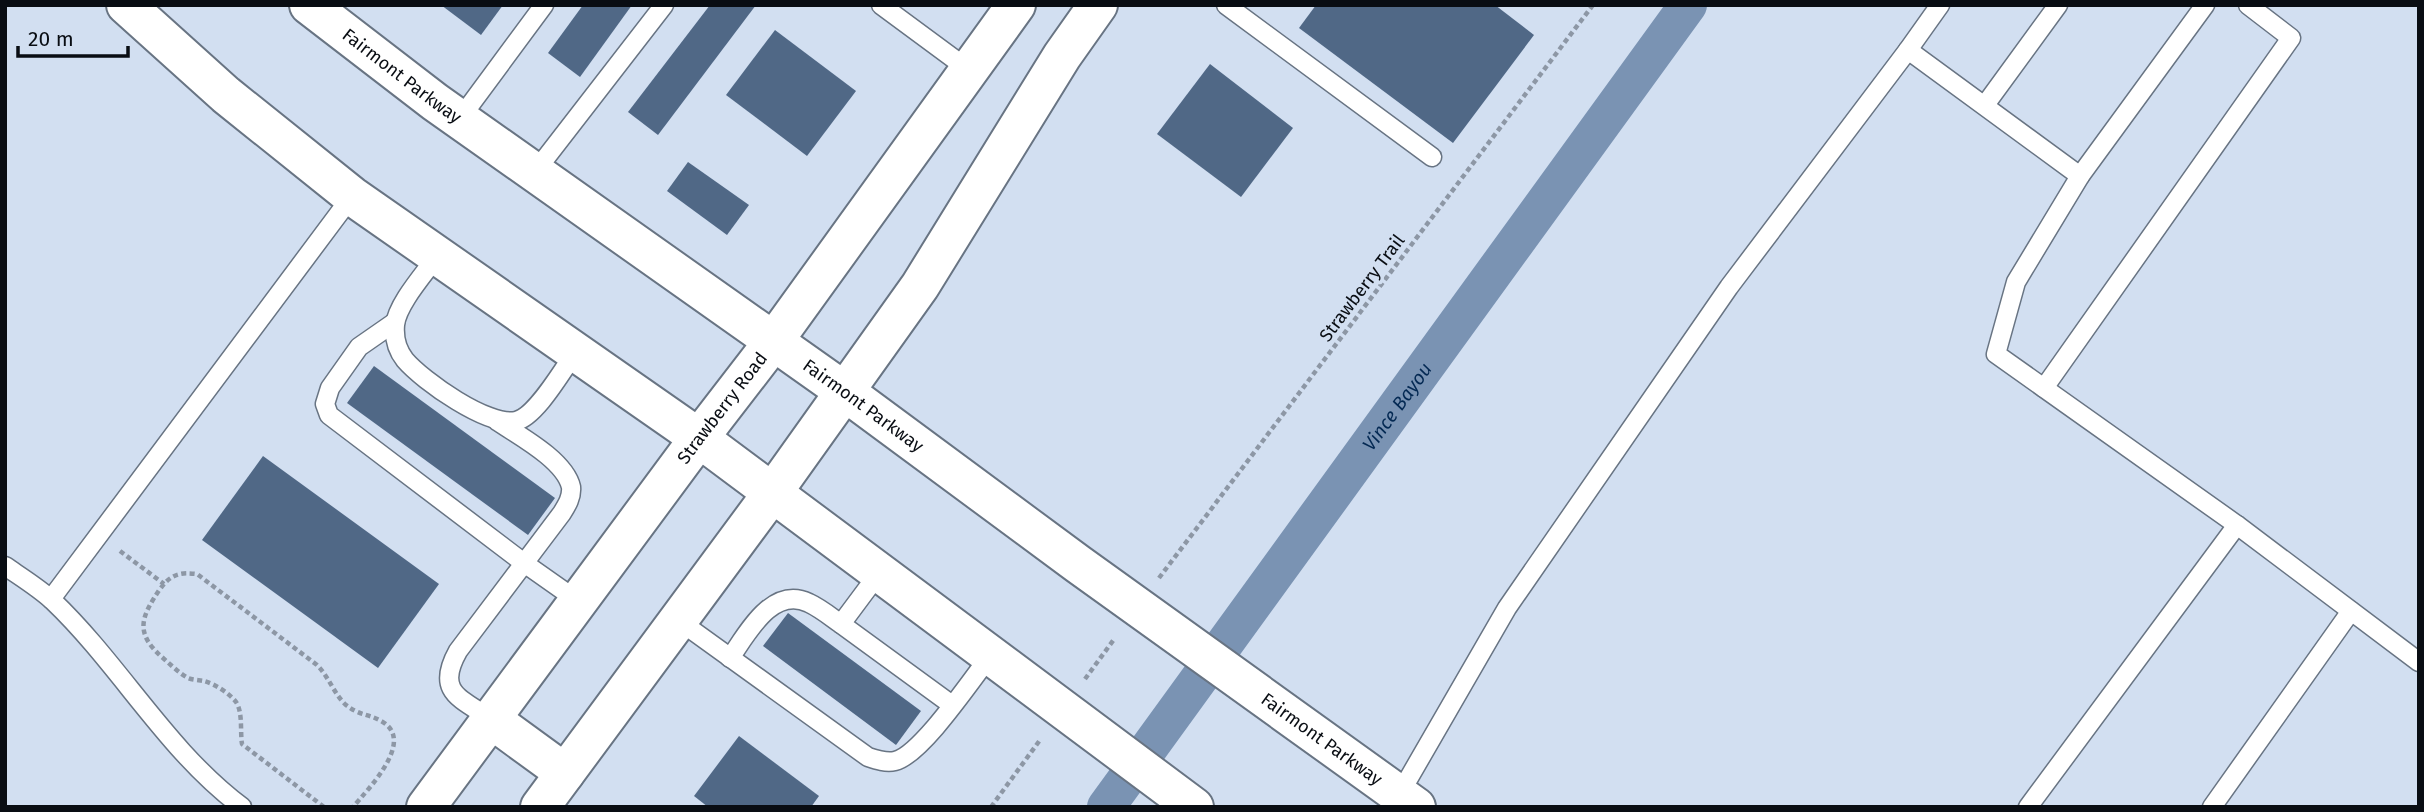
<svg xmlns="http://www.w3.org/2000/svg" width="2424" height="812" font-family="'Fira Sans',sans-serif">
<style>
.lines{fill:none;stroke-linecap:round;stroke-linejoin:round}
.canal{stroke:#7a93b3;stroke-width:38}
.building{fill:#506886}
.lane-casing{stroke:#687483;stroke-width:21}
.secondary-casing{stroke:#687483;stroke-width:42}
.path{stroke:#8d97a5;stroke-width:4.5;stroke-dasharray:5 3.5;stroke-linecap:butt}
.lane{stroke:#fff;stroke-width:18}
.secondary{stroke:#fff;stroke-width:38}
.labels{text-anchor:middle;stroke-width:7;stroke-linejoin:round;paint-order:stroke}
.street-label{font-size:18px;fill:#090d13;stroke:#d2dff1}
.water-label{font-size:19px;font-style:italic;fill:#042953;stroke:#d2dff1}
</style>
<rect width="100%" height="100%" fill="#d2dff1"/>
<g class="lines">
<path class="canal" id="s1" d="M 1106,807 L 1688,5"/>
</g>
<g class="building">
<path d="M 441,5 L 503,5 L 481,35 Z"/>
<path d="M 583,5 L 632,5 L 580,77 L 548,53 Z"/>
<path d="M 710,5 L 756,5 L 658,135 L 628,112 Z"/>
<path d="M 1316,5 L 1495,5 L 1534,35 L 1453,143 L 1299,28 Z"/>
<path d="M 775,30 L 856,91 L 807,156 L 726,95 Z"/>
<path d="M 1210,64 L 1293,128 L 1241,197 L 1157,134 Z"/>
<path d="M 688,162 L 749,205 L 727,235 L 667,191 Z"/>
<path d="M 374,366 L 555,498 L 528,535 L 347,403 Z"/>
<path d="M 263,456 L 439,584 L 378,668 L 202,540 Z"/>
<path d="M 788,613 L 921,711 L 896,745 L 763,646 Z"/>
<path d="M 739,736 L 819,796 L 811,807 L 708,807 L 694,796 Z"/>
</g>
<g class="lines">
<g class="lane-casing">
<g id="lane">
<path d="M 881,5 L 969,70"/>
<path d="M 1226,5 L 1432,157"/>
<path d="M 1908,50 L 1940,5"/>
<path d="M 1985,105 L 2058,5"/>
<path d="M 459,120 L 544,5"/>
<path d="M 534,173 L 664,5"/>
<path d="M 2080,176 L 2205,5"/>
<path d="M 437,256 C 425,273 397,304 395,325 C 394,337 397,350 405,360 C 423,381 488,427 516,421 C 536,417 563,369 575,353"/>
<path d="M 395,322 L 359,347 L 330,388 L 325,404 L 329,415 L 524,563 L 578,601"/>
<path d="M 2044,388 L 2291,38 L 2248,5"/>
<path d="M 5,566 C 21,577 39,588 53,601 C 120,665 167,751 242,807"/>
<path d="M 879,573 L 841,624 L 952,705"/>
<path d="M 51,599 L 352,196"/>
<path d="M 678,620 L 868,757 C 877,760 886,763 895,761 C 921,755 972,679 990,656"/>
<path d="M 730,658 C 747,634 772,585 809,603 C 820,608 831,617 841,624"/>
<path d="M 491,719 C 460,698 435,692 458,651 L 562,513 C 567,505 572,497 571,487 C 565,460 518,435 497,421"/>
<path d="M 1399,795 L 1507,608 L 1729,287 L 1908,50 L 2080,176 L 2016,282 L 1996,354 L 2237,525 L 2419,662"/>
<path d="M 2028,807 L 2237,525"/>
<path d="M 2212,807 L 2351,611"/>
</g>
</g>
<g class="secondary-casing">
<g id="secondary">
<path d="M 126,5 L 226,95 L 352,196 L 699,438 L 1194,807"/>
<path id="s2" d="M 309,5 L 435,102 L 844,391 L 1078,564 L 1416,807"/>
<path d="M 491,719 L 565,773"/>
<path id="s3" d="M 426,807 L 699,438 L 773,342 L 1016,5"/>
<path d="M 540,807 L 773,492 L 920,286 L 1062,56 L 1098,5"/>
</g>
</g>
<g class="path">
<path d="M 120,551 L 164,584"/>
<path d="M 1159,578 L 1593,5"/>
<path d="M 1085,679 L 1115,638"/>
<path d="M 324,807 L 242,744 C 240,732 243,712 236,702 C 229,693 215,684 204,681 C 199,680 193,680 188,678 C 179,673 171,665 163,658 C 134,633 141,617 160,589 C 171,574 180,572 197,574 L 317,665 C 329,677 334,694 346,705 C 360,716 367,713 381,721 C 417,740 368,789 353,807"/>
<path d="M 991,807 L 1040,740"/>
</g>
<use href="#lane" class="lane"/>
<use href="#secondary" class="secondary"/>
</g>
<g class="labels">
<g class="street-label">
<text dy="6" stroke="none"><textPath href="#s2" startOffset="117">Fairmont Parkway</textPath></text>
<text transform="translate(1362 288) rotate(-53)" y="6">Strawberry Trail</text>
<text dy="6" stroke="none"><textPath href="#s2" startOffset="684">Fairmont Parkway</textPath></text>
<text dy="6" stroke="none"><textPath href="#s3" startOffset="497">Strawberry Road</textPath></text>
<text dy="6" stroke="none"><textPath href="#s2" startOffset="1251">Fairmont Parkway</textPath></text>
</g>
<g class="water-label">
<text dy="7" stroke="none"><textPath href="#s1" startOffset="495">Vince Bayou</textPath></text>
</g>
</g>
<rect width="2424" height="812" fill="none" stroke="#090d13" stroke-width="14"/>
<path d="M18 46v10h110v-10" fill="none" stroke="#090d13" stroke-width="3.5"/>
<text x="28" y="46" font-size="21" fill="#090d13" stroke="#d2dff1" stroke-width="5" paint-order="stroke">20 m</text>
</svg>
